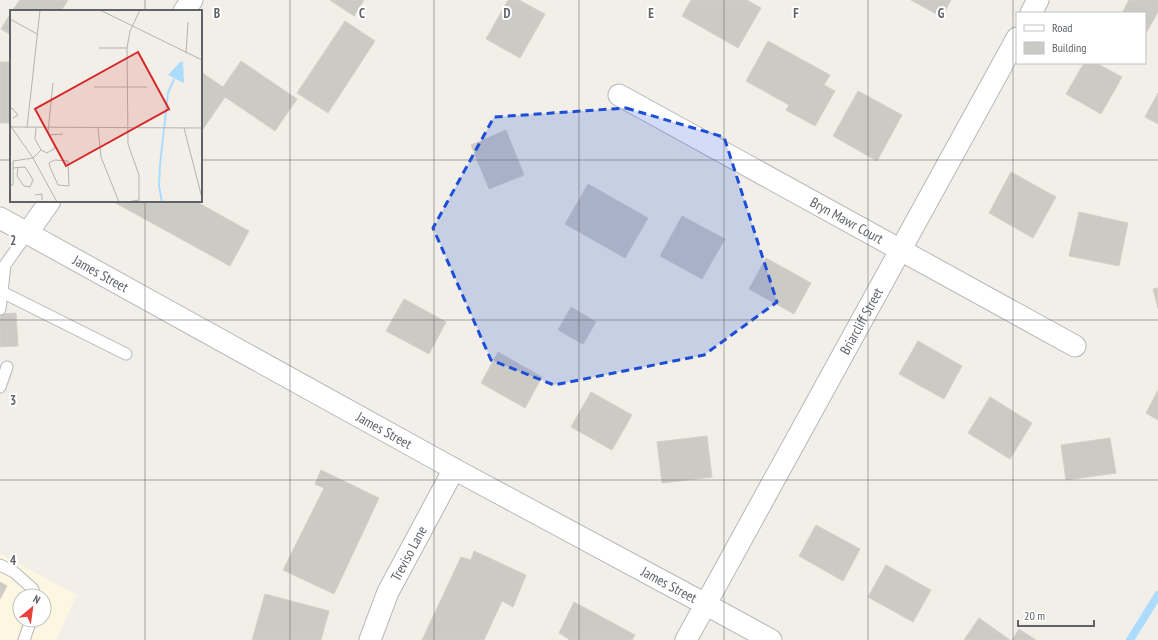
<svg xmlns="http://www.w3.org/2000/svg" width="1158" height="640" font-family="'PT Sans Narrow',sans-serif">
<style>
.commercial{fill:#fdf6e1;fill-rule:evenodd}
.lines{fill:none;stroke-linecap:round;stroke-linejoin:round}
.stream{stroke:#acdcfd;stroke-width:8}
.building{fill:#cccac5;stroke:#d6d0c6}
.service-casing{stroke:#b5b8bc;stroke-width:13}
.minor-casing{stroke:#b5b8bc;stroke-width:23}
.service{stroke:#fff;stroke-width:11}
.minor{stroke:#fff;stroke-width:21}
.marked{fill:#1d4ed8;fill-opacity:0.2;stroke:#1d4ed8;stroke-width:3;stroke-dasharray:8 5;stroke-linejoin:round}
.grid{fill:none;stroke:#5f6368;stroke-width:1;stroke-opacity:0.55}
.labels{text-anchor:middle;stroke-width:4;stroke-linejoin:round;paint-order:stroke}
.street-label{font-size:14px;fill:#5f6368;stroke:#fff}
.inset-river{fill:none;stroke:#acdcfd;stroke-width:2}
.inset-road{fill:none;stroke:#b3b3b1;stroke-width:1}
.view{fill:#d62828;fill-opacity:0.15;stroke:#d62828;stroke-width:2}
.inset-edge{fill:none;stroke:#5f6368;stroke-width:2}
.grid-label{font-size:13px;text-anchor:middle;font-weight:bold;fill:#5f6368;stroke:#fff;stroke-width:4;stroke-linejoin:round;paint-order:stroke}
</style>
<rect width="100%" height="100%" fill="#f1efe8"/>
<path class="commercial" d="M 0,554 L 77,595 L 56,640 L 0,640 ZM 20,596 L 44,596 L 44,620 L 20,620 Z"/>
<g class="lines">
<path class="stream" d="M 1130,640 L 1158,595"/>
</g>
<g class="building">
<path d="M 20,0 L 68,0 L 61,11 L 12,11 Z"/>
<path d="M 330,0 L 364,0 L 354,16 Z"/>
<path d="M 508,0 L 519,0 L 545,14 L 520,58 L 486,39 Z"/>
<path d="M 691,0 L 747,0 L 761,8 L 738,48 L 682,16 Z"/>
<path d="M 911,0 L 951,0 L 942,17 Z"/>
<path d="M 1129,0 L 1158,0 L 1158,12 L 1145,35 L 1145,13 L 1122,13 Z"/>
<path d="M 11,13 L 11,35 L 1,29 Z"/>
<path d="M 345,21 L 375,41 L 328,113 L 297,93 Z"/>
<path d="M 768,41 L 830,75 L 824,85 L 835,91 L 815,126 L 786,110 L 789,105 L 746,81 Z"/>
<path d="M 241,61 L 297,99 L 275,131 L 225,97 L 201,132 L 201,72 L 223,87 Z"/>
<rect x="0" y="62" width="11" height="61"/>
<path d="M 1084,63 L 1096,63 L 1122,77 L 1101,114 L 1066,94 Z"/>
<path d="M 858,91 L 902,115 L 877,161 L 833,136 Z"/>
<path d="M 1158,93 L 1158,124 L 1145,117 Z"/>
<path d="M 506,130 L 524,175 L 489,189 L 471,145 Z"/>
<path d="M 1011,172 L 1056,197 L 1033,238 L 989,213 Z"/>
<path d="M 588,184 L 648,218 L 625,258 L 565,224 Z"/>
<path d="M 112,201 L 195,201 L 249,231 L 230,266 Z"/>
<path d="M 1079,212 L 1128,223 L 1119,266 L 1069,256 Z"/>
<path d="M 682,216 L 725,239 L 702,279 L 660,256 Z"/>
<path d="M 766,258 L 811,283 L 794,314 L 749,289 Z"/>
<path d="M 1158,288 L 1158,308 L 1153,289 Z"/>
<path d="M 404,299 L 446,322 L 429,354 L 386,331 Z"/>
<path d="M 571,307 L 596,322 L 583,344 L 558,330 Z"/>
<path d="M 16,313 L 18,346 L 0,347 L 0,314 Z"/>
<path d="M 918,341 L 962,366 L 944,399 L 899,374 Z"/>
<path d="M 498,352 L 542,377 L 525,408 L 481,383 Z"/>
<path d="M 1158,390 L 1158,420 L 1146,413 Z"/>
<path d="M 591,392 L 632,415 L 612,450 L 571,427 Z"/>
<path d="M 990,397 L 1032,423 L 1010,459 L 968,433 Z"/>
<path d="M 707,436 L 712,477 L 662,483 L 657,442 Z"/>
<path d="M 1110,438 L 1116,473 L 1066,480 L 1061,445 Z"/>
<path d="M 321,470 L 379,498 L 334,594 L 283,570 L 324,488 L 315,484 Z"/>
<path d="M 816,525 L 860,549 L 843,581 L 799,556 Z"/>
<path d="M 474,551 L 526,575 L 513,607 L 502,601 L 484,640 L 422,640 L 461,557 L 471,560 Z"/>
<path d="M 886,565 L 931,590 L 913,622 L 868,597 Z"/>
<path d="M 0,582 L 7,586 L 0,599 Z"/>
<path d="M 265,594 L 329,611 L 321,640 L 252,640 Z"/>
<path d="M 574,602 L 635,635 L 632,640 L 568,640 L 569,639 L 559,633 Z"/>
<path d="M 979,618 L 1010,640 L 964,640 Z"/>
<path d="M 1019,629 L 1036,640 L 1012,640 Z"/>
</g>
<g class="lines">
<g class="service-casing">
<g id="service">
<path d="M 2,292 L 126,354"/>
<path d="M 0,309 L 5,265 L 27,234"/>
<path d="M 0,387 L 7,367"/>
<path d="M 0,565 L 14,572 L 33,589 L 34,596"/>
<path d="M 24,640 L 31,620"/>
</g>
</g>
<g class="minor-casing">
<g id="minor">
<path d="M 184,11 L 192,0"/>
<path d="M 1031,13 L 1038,0"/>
<path id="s1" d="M 619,95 L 1075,346"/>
<path id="s2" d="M 0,218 L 454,469 L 705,604 L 771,640"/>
<path d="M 27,234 L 50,201"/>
<path id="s3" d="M 370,640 L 388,592 L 454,469"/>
<path id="s4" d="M 686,640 L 1017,38"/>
</g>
</g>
<use href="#service" class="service"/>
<use href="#minor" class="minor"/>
</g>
<path class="marked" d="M 626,108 L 724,137 L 777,302 L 704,355 L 554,385 L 491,360 L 433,228 L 494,117 Z"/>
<path class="grid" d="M 145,0 L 145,11M 290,0 L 290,640M 434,0 L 434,640M 579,0 L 579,640M 724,0 L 724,640M 868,0 L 868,640M 1013,0 L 1013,640M 0,160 L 11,160M 201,160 L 1158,160M 145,201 L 145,640M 0,320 L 1158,320M 0,480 L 1158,480"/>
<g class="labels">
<g class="street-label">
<text dy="5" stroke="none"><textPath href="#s1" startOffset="260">Bryn Mawr Court</textPath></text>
<text dy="5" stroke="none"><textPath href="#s2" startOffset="115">James Street</textPath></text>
<text dy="5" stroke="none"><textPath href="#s4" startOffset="364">Briarcliff Street</textPath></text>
<text dy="5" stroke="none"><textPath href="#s2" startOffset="439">James Street</textPath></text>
<text dy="5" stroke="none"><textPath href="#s3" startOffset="95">Treviso Lane</textPath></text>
<text dy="5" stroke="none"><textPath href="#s2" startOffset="763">James Street</textPath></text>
</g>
</g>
<g transform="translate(10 10)">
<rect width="192" height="192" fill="#f1efe8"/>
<path d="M 170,52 L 173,52 L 174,73 L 158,65 Z" fill="#acdcfd"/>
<path class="inset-river" d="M 152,192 L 149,176 L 150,155 L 158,83 L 164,69"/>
<path class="inset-road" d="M 90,0 L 192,50M 0,9 L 27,24M 89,38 L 117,38M 176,43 L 178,12M 84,77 L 137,77M 0,99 L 2,98 L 8,105 L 3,108M 0,115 L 23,148 L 47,192M 0,117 L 192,118M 17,118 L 30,0M 88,118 L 91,147 L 109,192M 174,118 L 192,188M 39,125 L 53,124M 40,126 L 38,122 L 43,73M 31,140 L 37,143 L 45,138 L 43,131M 44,150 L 58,151 L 59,176 L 48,175 L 40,157 L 39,153 ZM 3,158 L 13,157 L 16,158 L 23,170 L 20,177 L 14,176 L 7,166 L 8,158M 0,175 L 3,175 L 3,151 L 23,148 L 31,140 L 25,129 L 26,118M 25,185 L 32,184 L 32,190M 117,192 L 129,190M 129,192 L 129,165 L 118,134 L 117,38 L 120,21 L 130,0"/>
<path class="view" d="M 128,42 L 159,99 L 56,156 L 25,99 Z"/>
<rect width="192" height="192" class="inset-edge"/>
</g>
<g class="grid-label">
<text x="217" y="18">B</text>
<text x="362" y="18">C</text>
<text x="507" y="18">D</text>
<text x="651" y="18">E</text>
<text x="796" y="18">F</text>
<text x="941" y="18">G</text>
<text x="13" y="245">2</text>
<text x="13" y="405">3</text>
<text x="13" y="565">4</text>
</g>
<rect x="1016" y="12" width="130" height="52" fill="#ffffff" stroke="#bfc1c3"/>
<rect x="1024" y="25" width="20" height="6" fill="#ffffff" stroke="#bfc1c3"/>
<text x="1052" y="32" font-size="12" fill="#5f6368">Road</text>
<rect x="1024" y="42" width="20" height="12" fill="#cccac5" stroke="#bfc1c3"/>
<text x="1052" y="52" font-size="12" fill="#5f6368">Building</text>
<g transform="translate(32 608) rotate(29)"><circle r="19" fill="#ffffff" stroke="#bfc1c3"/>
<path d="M0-3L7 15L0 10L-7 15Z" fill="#e64239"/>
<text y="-6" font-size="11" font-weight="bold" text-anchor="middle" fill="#5f6368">N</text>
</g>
<path d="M1018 620v6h76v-6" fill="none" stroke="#5f6368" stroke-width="2"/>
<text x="1024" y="620" font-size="12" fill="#5f6368" stroke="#ffffff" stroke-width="3" paint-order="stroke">20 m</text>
</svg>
